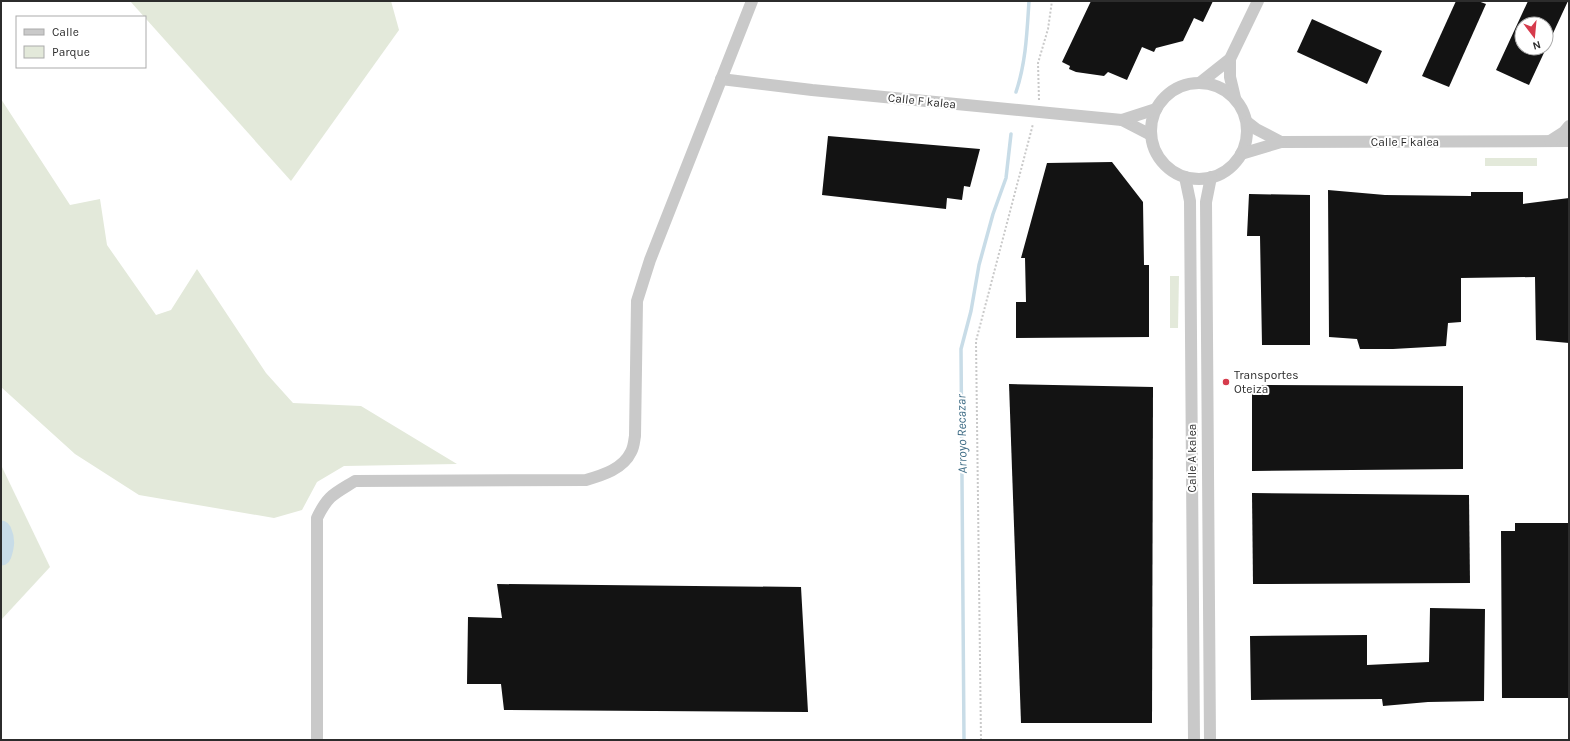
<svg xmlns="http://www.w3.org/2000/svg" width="1570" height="741" font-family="Karla,sans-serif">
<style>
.green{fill:#e3e9da}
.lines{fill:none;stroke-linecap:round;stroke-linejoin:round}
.stream{stroke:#c8dce7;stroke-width:3.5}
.river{stroke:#c8dce7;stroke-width:21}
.building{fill:#131313;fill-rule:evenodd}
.path{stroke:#c9c9c9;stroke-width:2;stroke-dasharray:2 2;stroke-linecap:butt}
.minor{stroke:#c9c9c9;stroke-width:12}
.poi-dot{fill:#d63b4c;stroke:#fff;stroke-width:1.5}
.labels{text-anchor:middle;stroke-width:4;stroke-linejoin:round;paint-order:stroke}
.street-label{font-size:12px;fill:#2c2c2c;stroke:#fff}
.poi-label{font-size:12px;fill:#2c2c2c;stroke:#fff;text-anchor:start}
.water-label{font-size:13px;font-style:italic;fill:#416e87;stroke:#fff}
</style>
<rect width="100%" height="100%" fill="#fff"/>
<g class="green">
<path d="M 130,1 L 391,1 L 399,30 L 291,181 Z"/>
<path d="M 1,99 L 70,205 L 100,199 L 107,245 L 156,315 L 171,310 L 197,269 L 266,373 L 293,403 L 361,406 L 457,464 L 344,466 L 317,482 L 302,510 L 274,518 L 139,495 L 75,454 L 1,387 Z"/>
<rect x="1485" y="158" width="52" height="8"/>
<path d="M 1170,276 L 1179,276 L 1178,328 L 1170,328 Z"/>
<path d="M 1,465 L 50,567 L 1,620 Z"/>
</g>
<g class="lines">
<g class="stream">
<path d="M 1016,92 C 1026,62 1027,32 1029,1"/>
<path d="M 964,740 L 961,349 L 971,311 L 979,265 L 993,214 L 1006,178 L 1011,134"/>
</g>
<path class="river" d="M 1,531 C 5,540 4,546 1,555"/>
</g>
<g class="building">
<path d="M 1091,1 L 1213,1 L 1203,22 L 1194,18 L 1183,41 L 1156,48 L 1154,52 L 1142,47 L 1127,80 L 1108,72 L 1104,76 L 1076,72 L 1069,69 L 1070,66 L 1062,62 Z"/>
<path d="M 1456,1 L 1478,1 L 1486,4 L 1449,87 L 1422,76 Z"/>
<path d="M 1528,1 L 1568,1 L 1529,85 L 1496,70 ZM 1522,24 L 1546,24 L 1546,48 L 1522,48 Z"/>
<path d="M 1312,19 L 1382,51 L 1367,84 L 1297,52 Z"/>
<path d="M 828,136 L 980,149 L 970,187 L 964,186 L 962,200 L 947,198 L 946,209 L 822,195 Z"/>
<path d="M 1112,162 L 1143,202 L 1144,265 L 1149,265 L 1149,337 L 1016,338 L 1016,302 L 1026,302 L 1025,258 L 1021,258 L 1047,163 Z"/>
<path d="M 1328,190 L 1385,195 L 1471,196 L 1471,192 L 1523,192 L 1523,204 L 1569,198 L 1569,343 L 1536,340 L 1535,277 L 1461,278 L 1461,322 L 1448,323 L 1446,346 L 1393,349 L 1360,349 L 1357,339 L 1329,337 Z"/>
<path d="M 1249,194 L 1310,195 L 1310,345 L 1262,345 L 1260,236 L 1247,236 Z"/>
<path d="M 1009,384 L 1153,387 L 1152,723 L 1021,723 Z"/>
<path d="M 1252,385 L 1463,386 L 1463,469 L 1252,471 Z"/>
<path d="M 1252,493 L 1469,495 L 1470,583 L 1253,584 Z"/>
<path d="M 1515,523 L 1569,523 L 1569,698 L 1502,698 L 1501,531 L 1515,531 Z"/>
<path d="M 497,584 L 801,587 L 808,712 L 504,710 L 501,684 L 467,684 L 468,617 L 502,618 Z"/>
<path d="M 1430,608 L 1485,609 L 1484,701 L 1428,702 L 1383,706 L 1382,699 L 1251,700 L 1250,636 L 1367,635 L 1367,665 L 1429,662 Z"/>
</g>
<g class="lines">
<g class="path">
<path d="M 1039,100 L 1038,63 L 1048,29 L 1052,1"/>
<path d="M 981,740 L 976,341 L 1033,124"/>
</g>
<g class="minor">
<path d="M 1230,59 L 1230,77 L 1235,98"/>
<path d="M 721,79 L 812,90 L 1122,120 L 1151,135"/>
<path d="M 1201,82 L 1230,59 L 1258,1"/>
<circle cx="1199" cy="131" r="48"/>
<path d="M 1122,120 L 1156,109"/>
<path d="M 1247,122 L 1256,129 L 1281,142 L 1569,141"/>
<path d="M 1550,141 L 1564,132 L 1569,126"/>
<path d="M 1241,154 L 1281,142"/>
<path d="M 1185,177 L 1190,201 L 1194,740"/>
<path d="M 317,740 L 317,518 C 328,495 334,494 355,481 L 586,480 C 603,475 623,469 631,452 C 634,447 634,441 635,436 L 637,301 L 650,260 L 752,1"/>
<path d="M 1210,740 L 1206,202 L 1211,177"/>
</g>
</g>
<circle class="poi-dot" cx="1226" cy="382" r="4"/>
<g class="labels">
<g class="street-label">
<text transform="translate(922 101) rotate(6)" y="4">Calle F kalea</text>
<text x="1405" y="146">Calle F kalea</text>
<text transform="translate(1192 458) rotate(-90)" y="4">Calle A kalea</text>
</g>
<g class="poi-label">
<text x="1234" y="379">Transportes<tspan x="1234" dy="14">Oteiza</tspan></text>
</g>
<g class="water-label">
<text transform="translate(961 434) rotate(-91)" y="5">Arroyo Recazar</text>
</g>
</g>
<rect width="1570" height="741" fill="none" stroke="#2c2c2c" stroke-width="4"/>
<rect x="16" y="16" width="130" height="52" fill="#ffffff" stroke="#ababab"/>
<rect x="24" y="29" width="20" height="6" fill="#c9c9c9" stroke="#ababab"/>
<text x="52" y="36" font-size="12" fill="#2c2c2c">Calle</text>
<rect x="24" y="46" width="20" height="12" fill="#e3e9da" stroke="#ababab"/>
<text x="52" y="56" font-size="12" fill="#2c2c2c">Parque</text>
<g transform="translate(1534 36) rotate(164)"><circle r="19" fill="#ffffff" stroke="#ababab"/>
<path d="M0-3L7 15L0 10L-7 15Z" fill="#d63b4c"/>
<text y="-6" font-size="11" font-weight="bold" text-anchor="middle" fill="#2c2c2c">N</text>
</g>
</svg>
